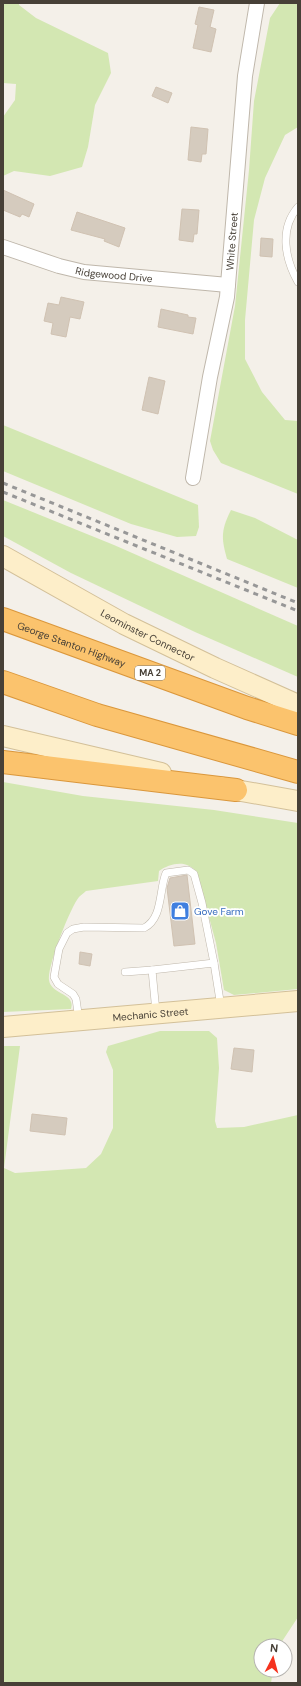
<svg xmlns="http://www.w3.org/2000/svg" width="301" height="1686" font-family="'DM Sans',sans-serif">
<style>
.green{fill:#d3e7b2}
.building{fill:#d5cbbe;stroke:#d0c2b2}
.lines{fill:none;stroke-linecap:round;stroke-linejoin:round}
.service-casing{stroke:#bfb7ab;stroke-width:8}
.minor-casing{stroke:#bfb7ab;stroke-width:16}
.secondary-casing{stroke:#d3c099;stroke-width:22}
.motorway-casing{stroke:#da973c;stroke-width:24}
.service{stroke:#fff;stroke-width:7}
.minor{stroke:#fff;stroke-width:14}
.secondary{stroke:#fdeec9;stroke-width:20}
.motorway{stroke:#fbc36d;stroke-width:22}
.rail{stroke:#979797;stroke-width:3;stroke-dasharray:5 5;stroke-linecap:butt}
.labels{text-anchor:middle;stroke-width:3.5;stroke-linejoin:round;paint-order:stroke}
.shield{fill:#fff;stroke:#7e7973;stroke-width:1}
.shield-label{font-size:9px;font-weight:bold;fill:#474037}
.street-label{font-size:10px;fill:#474037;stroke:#fff}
.shop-label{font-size:10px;fill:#366cbe;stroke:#fff;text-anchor:start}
</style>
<rect width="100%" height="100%" fill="#f4f0e9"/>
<g class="green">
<path d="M 3,3 L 19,3 L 19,5 L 36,18 L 108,53 L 111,73 L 95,105 L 88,147 L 82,167 L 50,176 L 14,171 L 3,176 L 3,117 L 15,100 L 16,84 L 3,83 Z"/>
<path d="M 280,3 L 298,3 L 298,127 L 285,135 L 265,178 L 254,220 L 245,320 L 245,359 L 262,392 L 285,420 L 298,421 L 298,494 L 221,463 L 213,450 L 210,441 L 235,306 L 249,170 L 254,101 L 270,18 Z"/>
<path d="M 3,425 L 198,505 L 199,527 L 196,536 L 177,537 L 131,524 L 3,471 Z"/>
<path d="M 3,500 L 114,545 L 298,626 L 298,677 L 195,632 L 71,573 L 3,536 Z"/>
<path d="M 231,510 L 255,518 L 298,540 L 298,588 L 227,559 C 221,538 221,530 231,510 Z"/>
<path d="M 3,782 L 83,796 L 214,810 L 298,823 L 298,989 L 234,995 L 224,990 L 216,943 L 197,873 C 188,859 170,863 159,871 L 158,881 L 86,891 C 84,893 81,895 79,897 C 70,908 47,967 49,980 C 51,995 76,993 71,1009 L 3,1012 Z"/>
<path d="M 160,1031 L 209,1031 L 217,1038 L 219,1068 L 215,1121 L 217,1128 L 244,1127 L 298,1115 L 298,1617 L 279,1646 L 261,1646 L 261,1670 L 273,1670 L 271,1683 L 3,1683 L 3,1046 L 20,1046 L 4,1168 L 15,1173 L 86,1168 L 101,1154 L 113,1128 L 113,1070 L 106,1052 L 108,1046 Z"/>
</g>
<g class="building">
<path d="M 199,7 L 214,10 L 210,27 L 216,29 L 211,52 L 193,48 L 198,25 L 195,24 Z"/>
<path d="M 156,87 L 172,93 L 168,103 L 152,96 Z"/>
<path d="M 191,127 L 208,129 L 206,154 L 202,154 L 201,162 L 188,160 Z"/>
<path d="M 3,190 L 34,204 L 29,217 L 22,214 L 20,217 L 3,210 Z"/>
<path d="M 182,209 L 199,210 L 197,234 L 194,234 L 193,242 L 179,240 Z"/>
<path d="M 77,212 L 125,228 L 119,247 L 104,241 L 105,239 L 71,230 Z"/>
<path d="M 261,238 L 273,239 L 272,257 L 260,256 Z"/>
<path d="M 61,297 L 84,302 L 80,319 L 70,317 L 66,337 L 51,334 L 53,323 L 44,321 L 48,303 L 59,305 Z"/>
<path d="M 161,309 L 188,315 L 188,317 L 196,318 L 193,334 L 158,327 Z"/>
<path d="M 149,377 L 165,381 L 158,414 L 142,410 Z"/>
<path d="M 187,875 L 195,944 L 174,946 L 167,888 L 170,878 Z"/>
<path d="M 80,952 L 92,954 L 90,966 L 79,964 Z"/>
<path d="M 234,1048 L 254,1050 L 252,1072 L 231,1069 Z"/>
<path d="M 32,1114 L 67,1118 L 65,1135 L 30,1131 Z"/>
</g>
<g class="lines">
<g class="service-casing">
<g id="service">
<path d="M 298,207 C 279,229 285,259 298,282"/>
<path d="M 125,972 L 152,970"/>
<path d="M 156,1012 L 152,970 L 214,963 L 221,1007"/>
<path d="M 79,1020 L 76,999 L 73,994 L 58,984 L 54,977 L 59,949 L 67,933 L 73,929 L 84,927 L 144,928 C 163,919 159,889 166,873 L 188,870 L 194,874 L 202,903 L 214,963"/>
</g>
</g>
<g class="minor-casing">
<g id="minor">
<path id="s1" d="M 3,247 L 59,266 L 84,272 L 228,285"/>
<path id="s2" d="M 193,478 L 210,377 L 227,297 L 245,76 L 257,3"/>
</g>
</g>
<g class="secondary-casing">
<g id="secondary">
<path id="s3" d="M 3,556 L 124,624 L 215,668 L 298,705"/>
<path d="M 3,736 L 161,773"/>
<path d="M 219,787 L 298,801"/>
<path id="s4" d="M 3,1027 L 298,1001"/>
</g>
</g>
<g class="motorway-casing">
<g id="motorway">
<path id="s5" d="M 3,619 L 247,708 L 298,724"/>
<path d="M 3,682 L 97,715 L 298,772"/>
<path d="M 3,762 L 236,790"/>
</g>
</g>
<use href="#service" class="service"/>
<use href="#minor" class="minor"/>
<use href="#secondary" class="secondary"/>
<use href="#motorway" class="motorway"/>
<g class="rail">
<path d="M 3,483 L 298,603"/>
<path d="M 3,492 L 298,611"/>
</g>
</g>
<defs>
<g id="shop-square" transform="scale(1)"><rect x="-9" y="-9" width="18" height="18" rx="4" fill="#3f7fe0" stroke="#fff"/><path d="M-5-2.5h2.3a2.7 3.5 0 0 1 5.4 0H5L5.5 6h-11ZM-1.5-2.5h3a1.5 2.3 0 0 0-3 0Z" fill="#fff"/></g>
</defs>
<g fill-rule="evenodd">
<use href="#shop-square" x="180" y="911"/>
</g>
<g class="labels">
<rect class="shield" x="135" y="666" width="30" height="14" rx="3"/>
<g class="shield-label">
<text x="150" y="676">MA 2</text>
</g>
<g class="street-label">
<text dy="4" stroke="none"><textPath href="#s2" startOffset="240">White Street</textPath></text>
<text dy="4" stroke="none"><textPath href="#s1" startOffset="115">Ridgewood Drive</textPath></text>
<text dy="4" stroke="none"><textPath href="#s3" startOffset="165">Leominster Connector</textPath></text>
<text dy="4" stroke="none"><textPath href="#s5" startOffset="73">George Stanton Highway</textPath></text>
<text dy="4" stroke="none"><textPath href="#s4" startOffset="148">Mechanic Street</textPath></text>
</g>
<g class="shop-label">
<text x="194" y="915">Gove Farm</text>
</g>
</g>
<rect width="301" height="1686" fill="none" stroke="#474037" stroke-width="8"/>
<g transform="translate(273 1658) rotate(6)"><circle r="19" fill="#ffffff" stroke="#b5b3af"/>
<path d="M0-3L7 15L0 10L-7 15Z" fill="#f5321e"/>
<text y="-6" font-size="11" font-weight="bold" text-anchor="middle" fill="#474037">N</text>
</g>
</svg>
